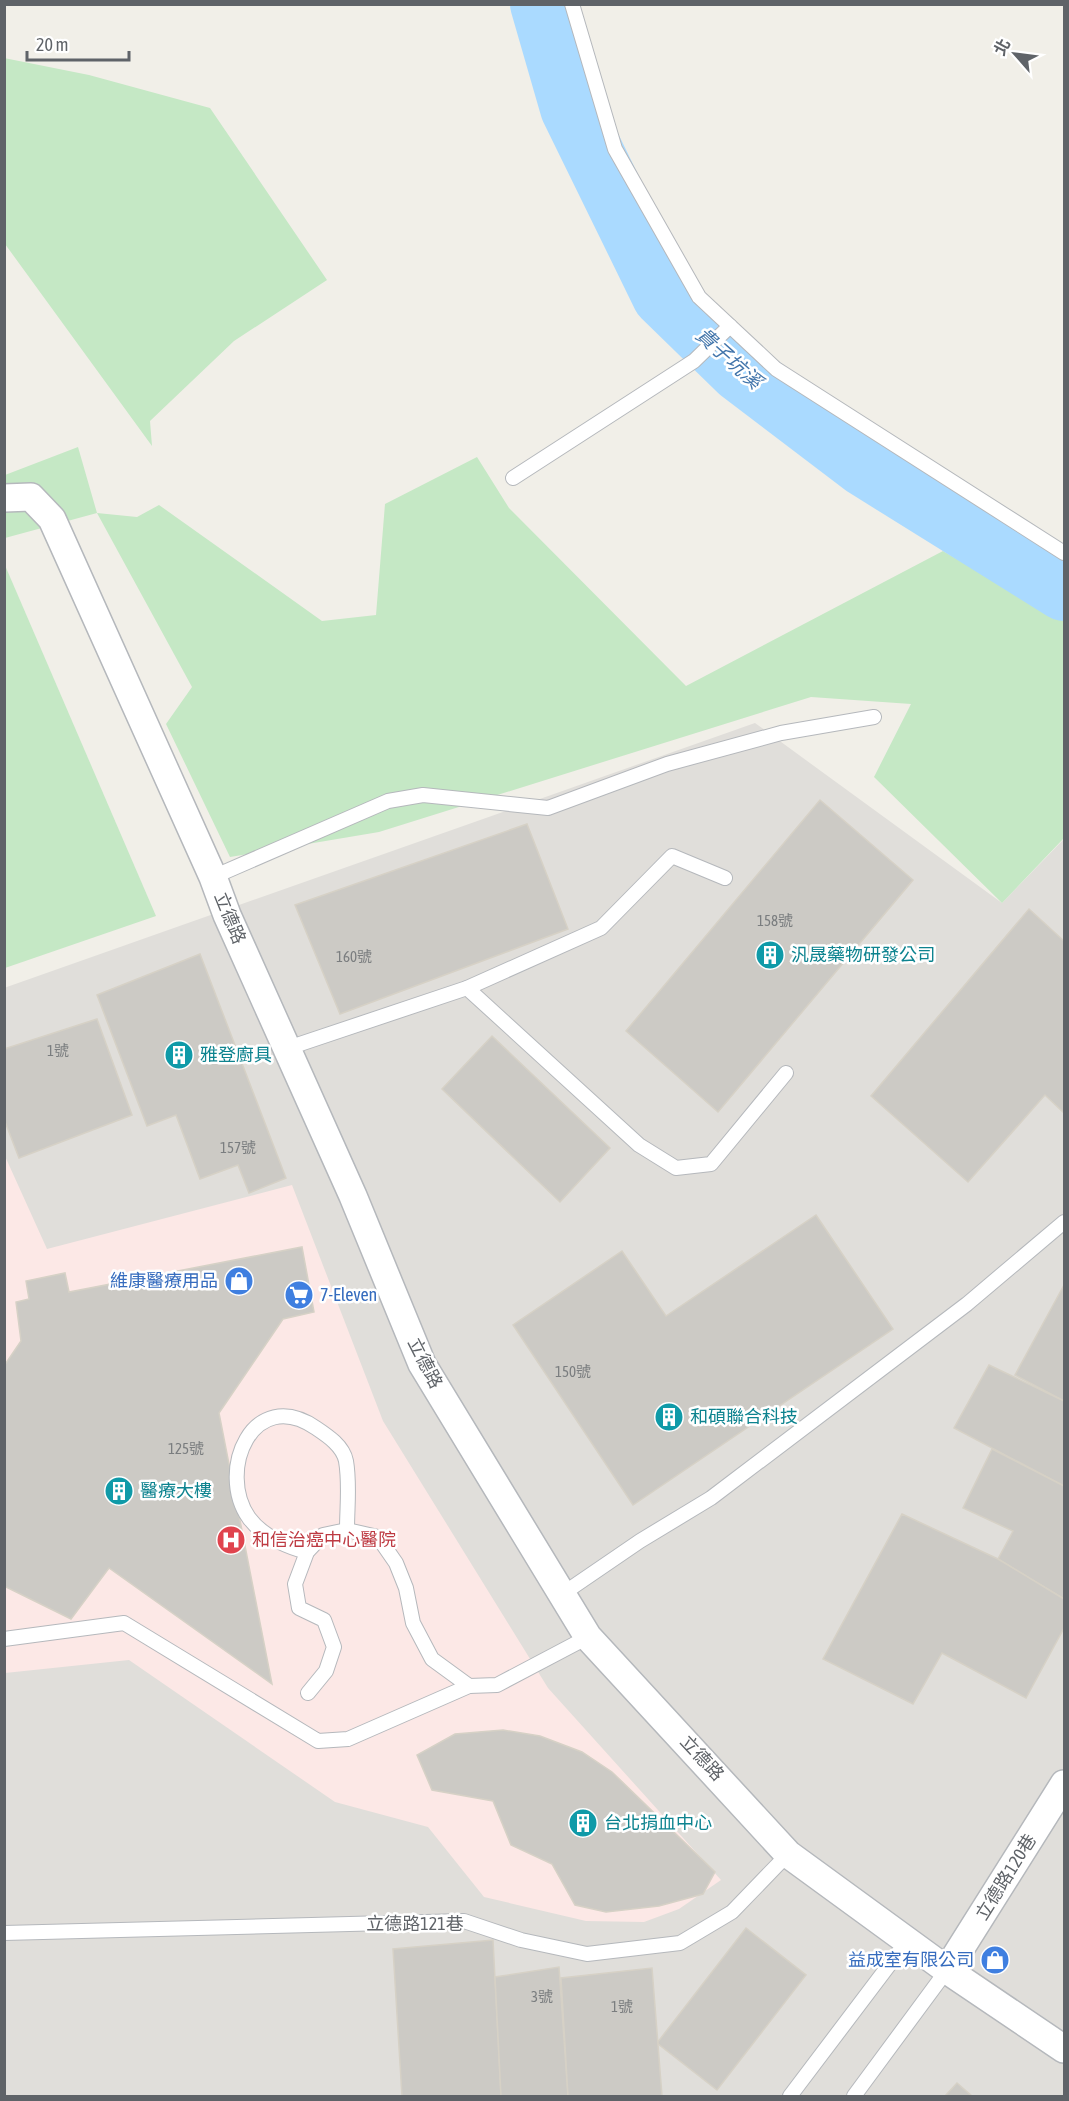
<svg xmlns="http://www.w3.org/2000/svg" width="1069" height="2101" font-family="'Asap Condensed','Noto Sans TC',sans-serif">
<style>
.industrial{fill:#e0deda}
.medical{fill:#fce8e6}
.green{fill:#c5e8c5}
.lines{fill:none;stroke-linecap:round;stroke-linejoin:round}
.river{stroke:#aadaff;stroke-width:62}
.building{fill:#cccac5;stroke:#d6d1c6;stroke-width:1.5}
.service-casing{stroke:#b5b8bc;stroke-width:16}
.minor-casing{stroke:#b5b8bc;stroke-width:30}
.service{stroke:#fff;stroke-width:14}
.minor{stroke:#fff;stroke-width:27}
.labels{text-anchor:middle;stroke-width:5;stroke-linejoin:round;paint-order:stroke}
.number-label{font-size:15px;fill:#7a7d7f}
.street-label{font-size:18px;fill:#5f6368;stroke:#fff}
.culture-label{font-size:18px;fill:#0d838f;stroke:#fff;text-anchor:start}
.shop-label{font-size:18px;fill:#366cbe;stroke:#fff;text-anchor:end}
.health-label{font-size:18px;fill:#be3a42;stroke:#fff;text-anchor:start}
.water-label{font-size:20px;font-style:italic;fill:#4174aa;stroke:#fff}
</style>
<rect width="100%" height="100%" fill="#f1efe8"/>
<path class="industrial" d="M 755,723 L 1002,903 L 1064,839 L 1064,2096 L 5,2096 L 4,988 Z"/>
<path class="medical" d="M 4,1154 L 47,1249 L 292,1185 L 383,1421 L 548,1688 L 721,1880 L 679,1909 L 644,1922 L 586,1921 L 484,1897 L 428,1827 L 335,1802 L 129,1660 L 5,1673 Z"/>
<g class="green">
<path d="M 4,58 L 89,75 L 210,108 L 327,280 L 234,341 L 150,421 L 152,446 L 5,244 Z"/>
<path d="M 78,447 L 97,513 L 137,517 L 159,505 L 322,621 L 376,615 L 385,504 L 477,457 L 509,508 L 686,686 L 943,551 L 1064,621 L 1064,838 L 1002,903 L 874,777 L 911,704 L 811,697 L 379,832 L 230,857 L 166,724 L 192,687 L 97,513 L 5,538 L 5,475 Z"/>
<path d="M 4,563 L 156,916 L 5,968 L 4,968 Z"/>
</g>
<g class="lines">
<path class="river" d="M 541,4 L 571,108 L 663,296 L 740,371 L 865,466 L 1064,590"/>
</g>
<g class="building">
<path d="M 820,800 L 913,880 L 718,1112 L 626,1031 Z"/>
<path d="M 527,824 L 568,929 L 340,1014 L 295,905 Z"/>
<path d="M 1029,909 L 1064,941 L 1064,1113 L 1045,1095 L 968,1182 L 871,1096 Z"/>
<path d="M 200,954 L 286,1178 L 249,1193 L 238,1165 L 200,1179 L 176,1115 L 147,1126 L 97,995 Z"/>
<path d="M 97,1019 L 132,1115 L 19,1158 L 4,1119 L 4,1049 Z"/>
<path d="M 492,1036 L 610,1148 L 560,1202 L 442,1089 Z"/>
<path d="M 816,1215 L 893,1329 L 633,1505 L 513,1325 L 622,1251 L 666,1316 Z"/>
<path d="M 302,1247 L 314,1312 L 283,1319 L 219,1413 L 272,1684 L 109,1568 L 71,1619 L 4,1586 L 4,1366 L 21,1341 L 16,1302 L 29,1299 L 26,1281 L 65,1273 L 69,1292 Z"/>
<path d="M 1064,1285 L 1064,1401 L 1015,1375 Z"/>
<path d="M 989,1365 L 1064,1401 L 1064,1486 L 954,1428 Z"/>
<path d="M 992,1449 L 1064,1486 L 1064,1599 L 998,1559 L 1013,1531 L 963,1508 Z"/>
<path d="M 902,1514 L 998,1559 L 1064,1599 L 1064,1628 L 1026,1698 L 942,1653 L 913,1704 L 823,1659 Z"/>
<path d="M 503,1730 L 540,1736 L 582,1752 L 612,1772 L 715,1872 L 703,1894 L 659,1906 L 606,1912 L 575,1905 L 552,1864 L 511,1845 L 493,1801 L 432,1790 L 417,1755 L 455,1734 Z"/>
<path d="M 746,1928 L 806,1975 L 717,2090 L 657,2043 Z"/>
<path d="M 493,1940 L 501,2096 L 402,2096 L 393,1949 Z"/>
<path d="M 559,1967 L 568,2096 L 501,2096 L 495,1977 Z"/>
<path d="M 652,1968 L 662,2096 L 568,2096 L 561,1978 Z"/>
<path d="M 957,2083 L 972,2096 L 945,2096 Z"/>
</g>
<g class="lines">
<g class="service-casing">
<g id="service">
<path d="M 572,4 L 615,149 L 699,297 L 776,369 L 1064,553"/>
<path d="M 513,478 L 694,361 L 730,326"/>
<path d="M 213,877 L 388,801 L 423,795 L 548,808 L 667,764 L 781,733 L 874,717"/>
<path d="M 467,988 L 639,1145 L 676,1168 L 711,1164 L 786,1073"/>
<path d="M 288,1048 L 467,988 L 601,928 L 672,856 L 725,878"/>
<path d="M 307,1552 C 285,1546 263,1537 249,1518 C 216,1471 253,1385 316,1428 C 328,1436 343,1446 346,1461 C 350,1484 347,1507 347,1530"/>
<path d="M 561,1595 L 640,1541 L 711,1498 L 967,1304 L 1064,1222"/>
<path d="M 4,1639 L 124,1623 L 318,1741 L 348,1739 L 469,1686"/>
<path d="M 308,1693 L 326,1671 L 334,1647 L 324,1620 L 299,1608 L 295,1584 L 307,1552 L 323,1535 L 347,1530 L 378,1537 L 396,1563 L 406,1588 L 413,1623 L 432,1659 L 469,1686 L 497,1685 L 588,1637"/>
<path d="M 4,1933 L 464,1921 L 521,1940 L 587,1954 L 680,1943 L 732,1912 L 788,1854"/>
<path d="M 790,2096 L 908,1940"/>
<path d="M 854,2096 L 947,1970"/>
</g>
</g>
<g class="minor-casing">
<g id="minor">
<path d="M 4,498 L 31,497 L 52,519 L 213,877 L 227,915 L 353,1196 L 422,1364 L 588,1637 L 788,1854 L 947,1970 L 1064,2049"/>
<path d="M 947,1970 L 1064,1784"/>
</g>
</g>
<use href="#service" class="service"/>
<use href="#minor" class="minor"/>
</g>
<defs>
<g id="building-disc" transform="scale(1.5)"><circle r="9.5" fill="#0f9aa8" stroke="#fff"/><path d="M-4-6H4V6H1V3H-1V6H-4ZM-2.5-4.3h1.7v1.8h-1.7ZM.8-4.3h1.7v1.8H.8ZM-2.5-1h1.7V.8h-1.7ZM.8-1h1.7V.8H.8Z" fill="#fff"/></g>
<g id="shop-disc" transform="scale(1.5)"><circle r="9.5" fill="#3f7fe0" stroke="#fff"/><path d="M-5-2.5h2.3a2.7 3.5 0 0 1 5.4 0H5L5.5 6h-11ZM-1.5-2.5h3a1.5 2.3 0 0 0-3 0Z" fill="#fff"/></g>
<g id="supermarket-disc" transform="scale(1.5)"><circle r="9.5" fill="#3f7fe0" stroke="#fff"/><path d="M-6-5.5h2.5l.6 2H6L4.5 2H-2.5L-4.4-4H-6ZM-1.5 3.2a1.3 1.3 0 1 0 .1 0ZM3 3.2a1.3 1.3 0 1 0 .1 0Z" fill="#fff"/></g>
<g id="hospital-disc" transform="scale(1.5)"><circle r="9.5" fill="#e0444e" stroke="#fff"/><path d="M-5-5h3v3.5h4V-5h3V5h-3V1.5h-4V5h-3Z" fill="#fff"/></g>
</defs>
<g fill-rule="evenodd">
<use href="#building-disc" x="770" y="955"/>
<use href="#building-disc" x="179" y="1055"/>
<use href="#shop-disc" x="239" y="1281"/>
<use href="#supermarket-disc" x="299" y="1295"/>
<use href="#building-disc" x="669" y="1417"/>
<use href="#building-disc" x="119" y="1491"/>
<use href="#hospital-disc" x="231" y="1540"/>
<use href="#building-disc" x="583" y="1823"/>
<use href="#shop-disc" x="995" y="1960"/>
</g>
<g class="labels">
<g class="number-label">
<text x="775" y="926">158號</text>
<text x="354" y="962">160號</text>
<text x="58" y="1056">1號</text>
<text x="238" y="1153">157號</text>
<text x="573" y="1377">150號</text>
<text x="186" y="1454">125號</text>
<text x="542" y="2002">3號</text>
<text x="622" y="2012">1號</text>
</g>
<g class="street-label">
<text transform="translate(230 918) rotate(68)" y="6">立德路</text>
<text transform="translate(425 1363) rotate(63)" y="6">立德路</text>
<text transform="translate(702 1758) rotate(47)" y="6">立德路</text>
<text transform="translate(1006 1877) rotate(-58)" y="6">立德路120巷</text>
<text x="415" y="1930">立德路121巷</text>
</g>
<g class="culture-label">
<text x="791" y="961">汎晟藥物研發公司</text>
<text x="200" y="1061">雅登廚具</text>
<text x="690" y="1423">和碩聯合科技</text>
<text x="140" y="1497">醫療大樓</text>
<text x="604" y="1829">台北捐血中心</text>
</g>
<g class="shop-label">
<text x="218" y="1287">維康醫療用品</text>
<text x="320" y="1301" text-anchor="start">7-Eleven</text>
<text x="974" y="1966">益成室有限公司</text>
</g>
<g class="health-label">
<text x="252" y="1546">和信治癌中心醫院</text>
</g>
<g class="water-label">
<text transform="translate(729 358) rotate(42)" y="7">貴子坑溪</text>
</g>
</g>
<rect width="1069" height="2101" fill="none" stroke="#5f6368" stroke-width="12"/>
<g transform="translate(1015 54) rotate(298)" stroke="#ffffff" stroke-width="4.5" paint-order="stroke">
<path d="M0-4.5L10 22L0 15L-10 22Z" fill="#5f6368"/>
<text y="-9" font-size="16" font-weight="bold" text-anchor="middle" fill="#5f6368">北</text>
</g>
<path d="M27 51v9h102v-9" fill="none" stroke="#5f6368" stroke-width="3"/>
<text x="36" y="51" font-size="18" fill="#5f6368" stroke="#ffffff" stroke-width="4.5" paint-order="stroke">20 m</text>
</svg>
